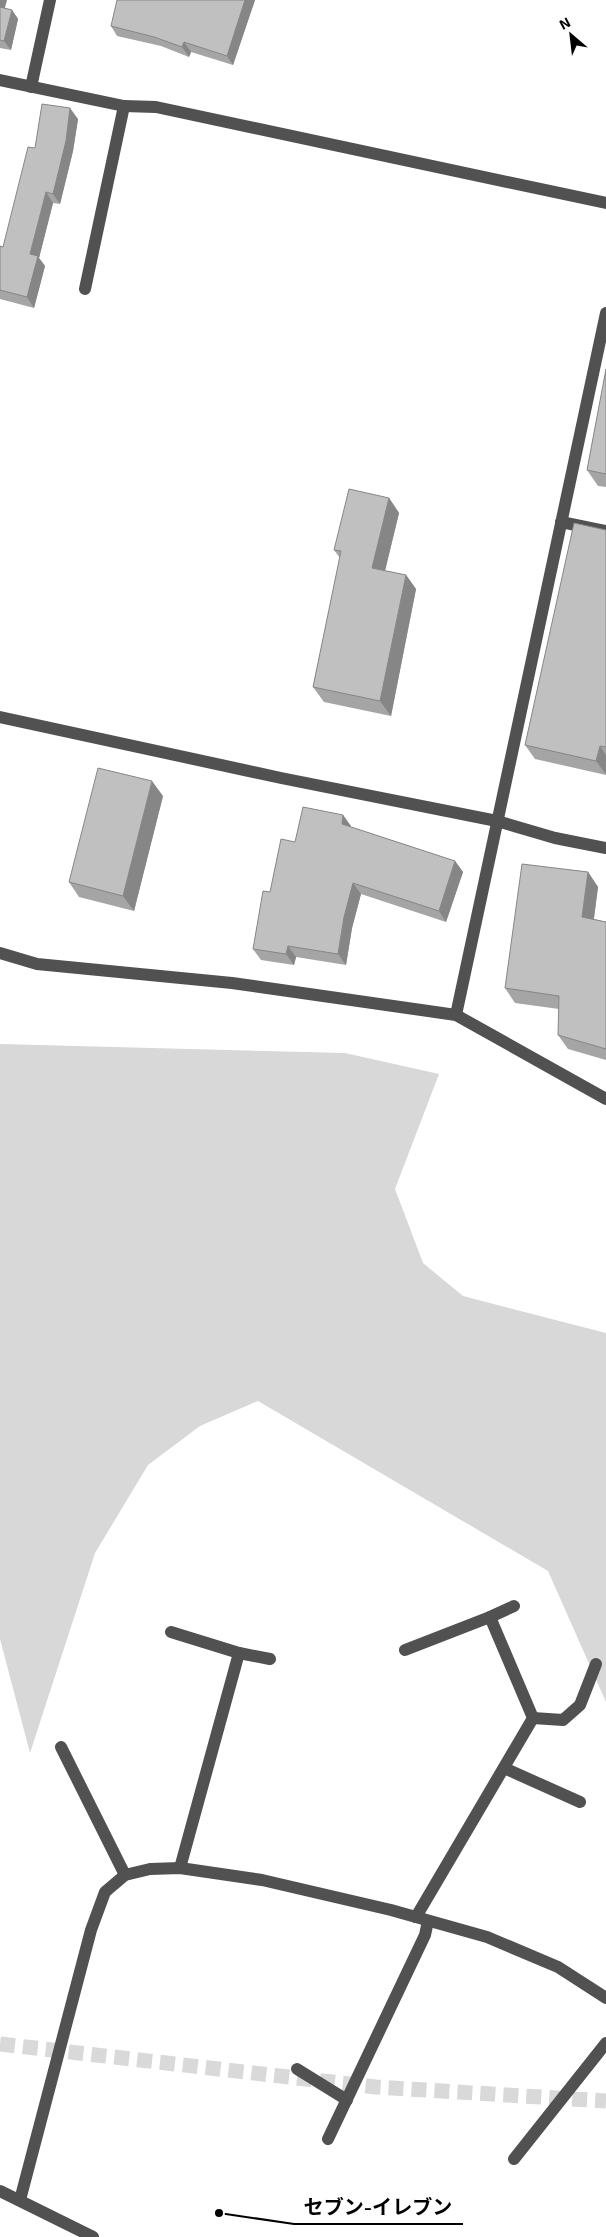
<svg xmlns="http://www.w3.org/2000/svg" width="606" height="2237" font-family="'Exo 2','Noto Sans JP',sans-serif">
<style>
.green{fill:#d8d8d8}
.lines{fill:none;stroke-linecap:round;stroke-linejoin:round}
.highway-tunnel{stroke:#d9d9d9;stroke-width:15;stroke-dasharray:15 8;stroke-linecap:butt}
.minor{stroke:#515151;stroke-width:12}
.wall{fill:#a5a5a5}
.shaded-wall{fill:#868686}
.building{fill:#c0c0c0;stroke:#868686}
.leader{fill:none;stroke:#000;stroke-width:2}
.callout-dot{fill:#000;stroke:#fff;stroke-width:2}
.callout-label{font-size:20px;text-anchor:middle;font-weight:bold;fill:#000;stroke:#fff;stroke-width:5;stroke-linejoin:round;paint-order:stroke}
</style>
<rect width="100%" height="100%" fill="#fff"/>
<path class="green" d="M 0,1044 L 345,1053 L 439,1074 L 395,1189 L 423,1263 L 463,1296 L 606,1333 L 606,1702 L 548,1571 L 258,1401 L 200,1426 L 148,1465 L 95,1553 L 30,1753 L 0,1639 Z"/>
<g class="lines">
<path class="highway-tunnel" d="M 0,2044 L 376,2087 L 606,2101"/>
<g class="minor">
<path d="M 0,80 L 124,106 L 156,107 L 606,203"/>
<path d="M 31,87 L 50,0"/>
<path d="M 85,289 L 124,106"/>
<path d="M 561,522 L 606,531"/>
<path d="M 0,717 L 281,778 L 497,821 L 555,838 L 606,848"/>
<path d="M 0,953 L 37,964 L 232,983 L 456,1015 L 606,1099"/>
<path d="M 456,1015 L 606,313"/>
<path d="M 490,1617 L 514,1606"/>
<path d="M 171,1632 L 239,1653 L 180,1868"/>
<path d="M 405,1650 L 490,1617 L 533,1718 L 416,1917"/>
<path d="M 239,1653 L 270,1659"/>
<path d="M 533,1718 L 563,1720 L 580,1705 L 596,1664"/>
<path d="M 61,1747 L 125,1875"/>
<path d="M 504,1768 L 580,1802"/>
<path d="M 297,2069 L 347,2100"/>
<path d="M 328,2139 L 425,1935 L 428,1921"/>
<path d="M 514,2159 L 606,2043"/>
<path d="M 0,2191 L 93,2237"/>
<path d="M 20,2200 L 91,1930 L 105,1892 L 125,1875 L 150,1869 L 180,1868 L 262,1880 L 391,1910 L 487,1937 L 558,1967 L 606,1998"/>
</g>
</g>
<g class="wall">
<path d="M 0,0 L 5,8 L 12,10 L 18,19 L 11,50 L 0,48 Z"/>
<path d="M 255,0 L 233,65 L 191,52 L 189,57 L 161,46 L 117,36 L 111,26 Z"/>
<path d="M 78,119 L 73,151 L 60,204 L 53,203 L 39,258 L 45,266 L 34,308 L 0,299 L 0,246 L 3,247 L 35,148 Z"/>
<path d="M 606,369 L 606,487 L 598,486 L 587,470 Z"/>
<path d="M 389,498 L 399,513 L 385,571 L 406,575 L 416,589 L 391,716 L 324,702 L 313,687 L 340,558 L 334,550 Z"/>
<path d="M 606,530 L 606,775 L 535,759 L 525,745 Z"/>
<path d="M 163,796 L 134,911 L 79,897 L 69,882 Z"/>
<path d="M 343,815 L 351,827 L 455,861 L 463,872 L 446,922 L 361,894 L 352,928 L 346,965 L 296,957 L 294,965 L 261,960 L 253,949 L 270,892 L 295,842 Z"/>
<path d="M 588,872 L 598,887 L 594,919 L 606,922 L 606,1060 L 568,1049 L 558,1035 L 559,1009 L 515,1003 L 505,988 Z"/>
</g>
<g class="shaded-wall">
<path d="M 0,0 L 7,0 L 3,15 L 0,11 Z"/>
<path d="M 245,0 L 255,0 L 233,65 L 227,56 Z"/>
<path d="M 12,10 L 18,19 L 11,50 L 4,41 Z"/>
<path d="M 184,42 L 191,52 L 189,57 L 182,47 Z"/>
<path d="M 70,108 L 78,119 L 73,151 L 60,204 L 53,194 Z"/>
<path d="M 46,192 L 53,203 L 39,258 L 45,266 L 34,308 L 27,297 L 30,254 Z"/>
<path d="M 389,498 L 399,513 L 382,583 L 372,568 Z"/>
<path d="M 406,575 L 416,589 L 391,716 L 380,701 Z"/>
<path d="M 600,746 L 606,755 L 606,774 L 596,761 Z"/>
<path d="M 152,781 L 163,796 L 134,911 L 123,896 Z"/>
<path d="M 343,815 L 351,826 L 349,835 L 342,824 Z"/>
<path d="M 455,861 L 463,872 L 446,922 L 439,911 Z"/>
<path d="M 588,872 L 598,887 L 592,931 L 582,917 Z"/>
<path d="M 353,883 L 361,894 L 352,928 L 346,965 L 338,954 L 344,917 Z"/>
<path d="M 288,946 L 296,957 L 294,965 L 286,954 Z"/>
</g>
<g class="building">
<path d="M 117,0 L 245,0 L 227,56 L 184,42 L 182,47 L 154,37 L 111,26 Z"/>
<path d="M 0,7 L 12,10 L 4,41 L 0,40 Z"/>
<path d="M 42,104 L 70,108 L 66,141 L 53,194 L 46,192 L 30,254 L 38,256 L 27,297 L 0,290 L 0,246 L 3,247 L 28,147 L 35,148 Z"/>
<path d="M 606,369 L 606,474 L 587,470 Z"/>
<path d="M 349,489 L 389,498 L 372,568 L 406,575 L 380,701 L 313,687 L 341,551 L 334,550 Z"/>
<path d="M 574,523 L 606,530 L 606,747 L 600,746 L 596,761 L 525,745 Z"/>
<path d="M 98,768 L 152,781 L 123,896 L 69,882 Z"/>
<path d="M 303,807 L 343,815 L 342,824 L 455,861 L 439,911 L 353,883 L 344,917 L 338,954 L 288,946 L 286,954 L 253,949 L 263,891 L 270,892 L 281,839 L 295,842 Z"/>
<path d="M 522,864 L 588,872 L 582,917 L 606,922 L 606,1049 L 558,1035 L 559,996 L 505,988 Z"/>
</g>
<path class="leader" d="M219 2213L294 2224H463"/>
<circle class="callout-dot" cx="219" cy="2213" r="5"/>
<g class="callout-label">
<text x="378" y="2214">セブン-イレブン</text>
</g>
<g transform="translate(571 35) rotate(332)" stroke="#ffffff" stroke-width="4" paint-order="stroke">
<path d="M0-4L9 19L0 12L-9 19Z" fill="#000000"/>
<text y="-8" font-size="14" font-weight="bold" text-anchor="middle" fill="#000000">N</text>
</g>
</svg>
